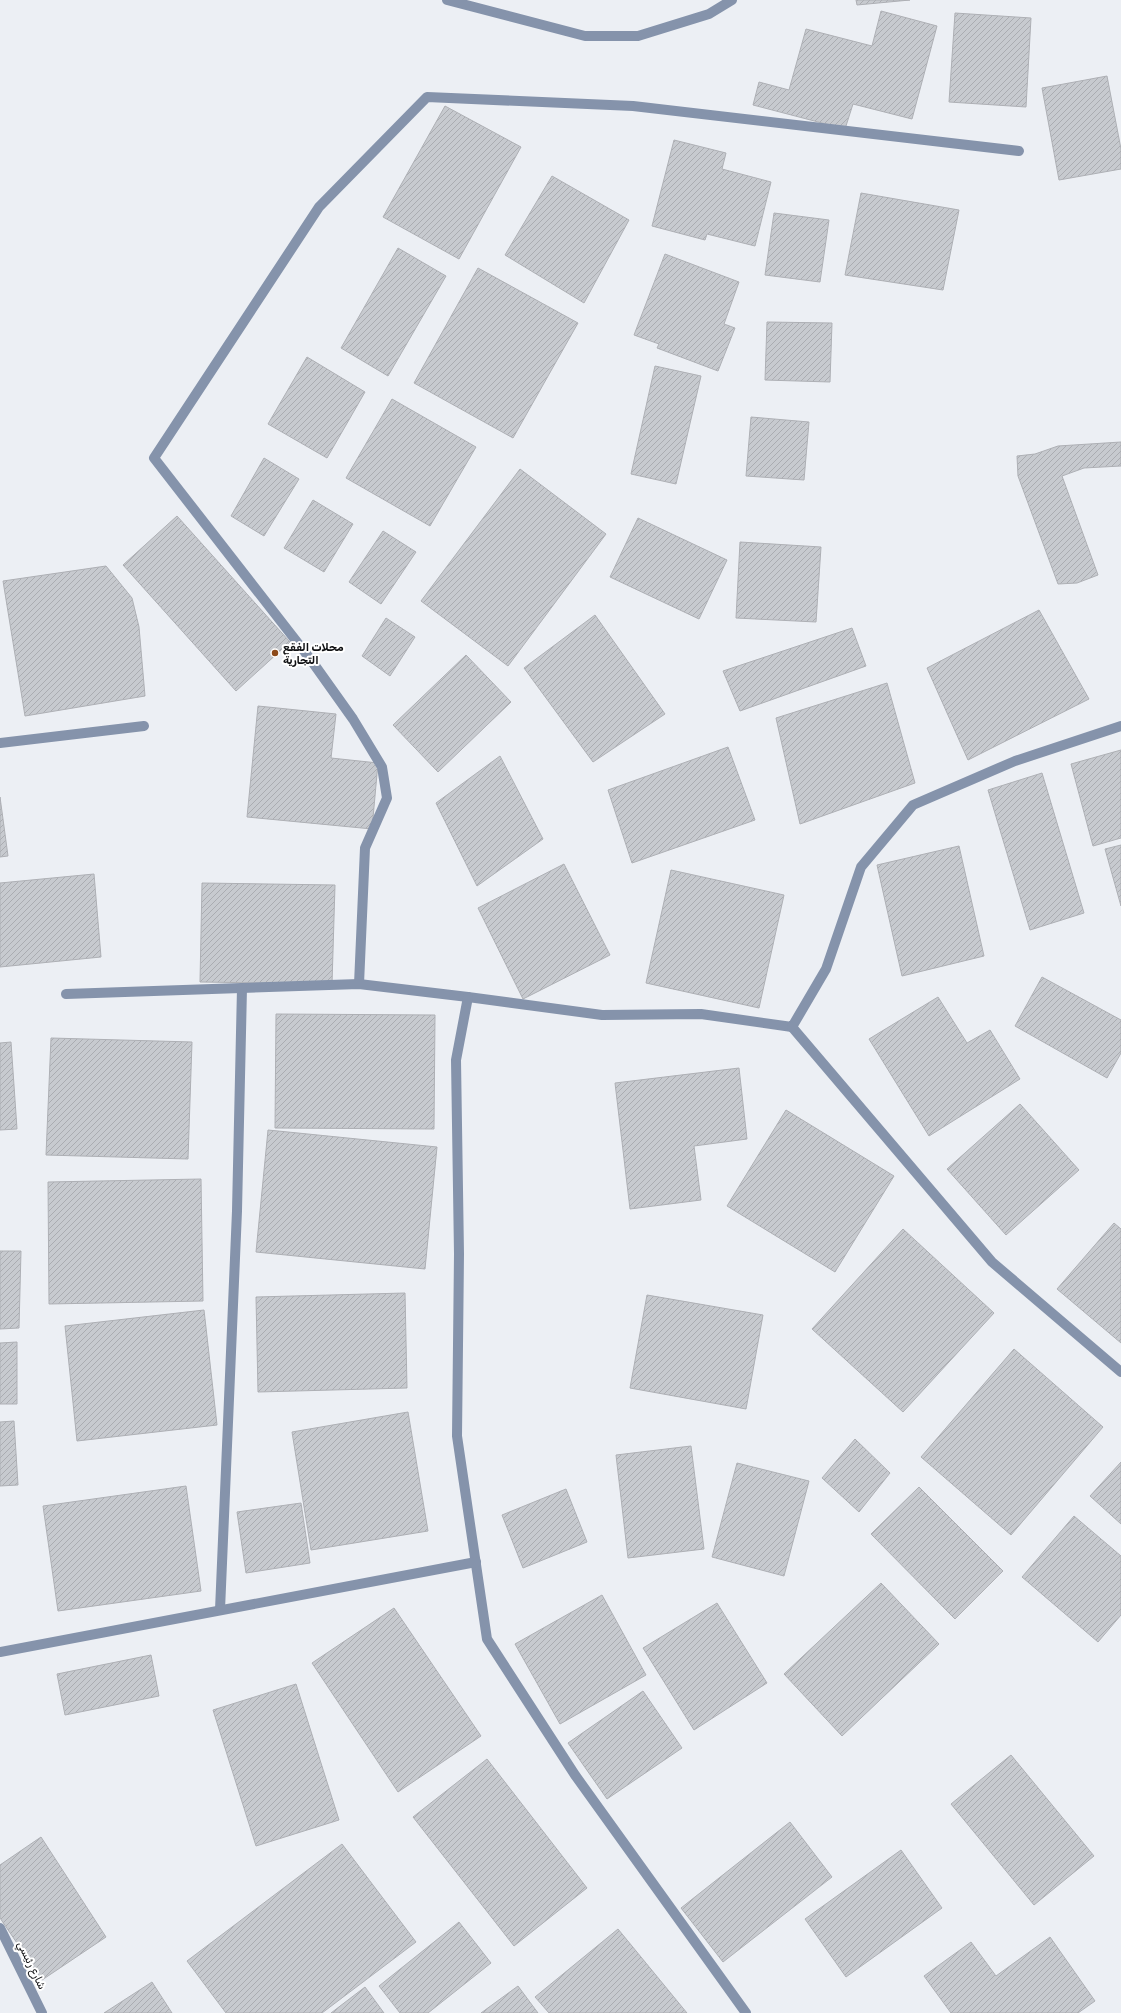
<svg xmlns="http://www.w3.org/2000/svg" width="1121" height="2013" font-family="Rubik,Vazirmatn,sans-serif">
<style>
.building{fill:url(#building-hatch);stroke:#aeb0b5}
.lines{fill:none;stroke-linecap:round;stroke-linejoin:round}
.minor{stroke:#8593ab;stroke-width:10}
.poi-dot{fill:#8d4a1a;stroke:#fff;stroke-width:1.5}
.labels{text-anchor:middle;stroke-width:4;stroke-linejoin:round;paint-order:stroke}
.poi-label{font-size:11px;font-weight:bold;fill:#0f1012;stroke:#fff;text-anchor:start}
.street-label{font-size:11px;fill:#0f1012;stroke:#fff}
</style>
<defs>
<pattern id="building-hatch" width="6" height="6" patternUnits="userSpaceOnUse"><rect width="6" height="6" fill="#c7cacf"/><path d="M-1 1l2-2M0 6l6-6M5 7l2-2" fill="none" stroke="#aaacb1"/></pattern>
</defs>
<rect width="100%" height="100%" fill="#eceff4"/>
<g class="building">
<path d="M 856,0 L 910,0 L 857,5 Z"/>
<path d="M 881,11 L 937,26 L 912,119 L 853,104 L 845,129 L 753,105 L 759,82 L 789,90 L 806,29 L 872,46 Z"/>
<path d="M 955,13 L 1031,18 L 1026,107 L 949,102 Z"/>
<path d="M 1107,76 L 1121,149 L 1121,169 L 1059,180 L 1042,88 Z"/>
<path d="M 445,106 L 521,147 L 459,259 L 383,217 Z"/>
<path d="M 674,140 L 726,153 L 722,169 L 771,182 L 755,246 L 707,234 L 705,240 L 652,226 Z"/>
<path d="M 552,176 L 629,220 L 584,303 L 505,255 Z"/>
<path d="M 861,193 L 959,210 L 943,290 L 845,275 Z"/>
<path d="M 774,213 L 829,220 L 820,282 L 765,275 Z"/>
<path d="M 398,248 L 446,276 L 388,376 L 341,348 Z"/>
<path d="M 665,254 L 739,282 L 724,324 L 735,328 L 718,371 L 657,348 L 659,344 L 634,335 Z"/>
<path d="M 478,268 L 578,323 L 513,438 L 414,383 Z"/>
<path d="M 767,322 L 832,323 L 830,382 L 765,380 Z"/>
<path d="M 307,357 L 365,392 L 327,458 L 268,424 Z"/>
<path d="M 655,366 L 701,376 L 676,484 L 631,474 Z"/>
<path d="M 392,399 L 476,447 L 430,526 L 346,478 Z"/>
<path d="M 751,417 L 809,422 L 804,480 L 746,476 Z"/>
<path d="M 1121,442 L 1121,466 L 1084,468 L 1062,476 L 1098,575 L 1077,583 L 1058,584 L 1018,476 L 1017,456 L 1035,454 L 1058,446 Z"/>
<path d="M 264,458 L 299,479 L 264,536 L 231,516 Z"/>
<path d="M 520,469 L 606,534 L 508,666 L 421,601 Z"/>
<path d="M 313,500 L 353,524 L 324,572 L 284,548 Z"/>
<path d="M 177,516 L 290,642 L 236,691 L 123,565 Z"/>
<path d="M 638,518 L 727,560 L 699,619 L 610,577 Z"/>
<path d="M 383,531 L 416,552 L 381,604 L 349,582 Z"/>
<path d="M 740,542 L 821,547 L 816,622 L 736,618 Z"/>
<path d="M 106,566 L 132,598 L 139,627 L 145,696 L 25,716 L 3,581 Z"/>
<path d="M 1039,610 L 1089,699 L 968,760 L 927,668 Z"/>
<path d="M 595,615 L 665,714 L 593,762 L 524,668 Z"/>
<path d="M 386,618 L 415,637 L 390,676 L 362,656 Z"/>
<path d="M 852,628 L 866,666 L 740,711 L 723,671 Z"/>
<path d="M 466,655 L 511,702 L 438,772 L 393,725 Z"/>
<path d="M 887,683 L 915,783 L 800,824 L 776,718 Z"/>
<path d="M 258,706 L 336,714 L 331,758 L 378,763 L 372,829 L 247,817 Z"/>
<path d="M 728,747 L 755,820 L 632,863 L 608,790 Z"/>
<path d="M 1121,750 L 1121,838 L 1093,846 L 1071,764 Z"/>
<path d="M 500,756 L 543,839 L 477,886 L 436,803 Z"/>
<path d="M 1042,773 L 1084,913 L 1030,930 L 988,790 Z"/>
<path d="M 0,797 L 8,856 L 0,857 Z"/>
<path d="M 1121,845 L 1121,906 L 1105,849 Z"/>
<path d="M 959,846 L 984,956 L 902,976 L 877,865 Z"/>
<path d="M 564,864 L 610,955 L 523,999 L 478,908 Z"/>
<path d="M 671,870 L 784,895 L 759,1008 L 646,983 Z"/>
<path d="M 94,874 L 101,957 L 0,967 L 0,883 Z"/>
<path d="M 202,883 L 335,885 L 332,984 L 200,982 Z"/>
<path d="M 1042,977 L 1121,1020 L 1121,1053 L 1107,1078 L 1015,1026 Z"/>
<path d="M 938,997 L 967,1043 L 990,1030 L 1020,1079 L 929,1136 L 869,1039 Z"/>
<path d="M 276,1014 L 435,1015 L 434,1129 L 275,1128 Z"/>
<path d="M 51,1038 L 192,1042 L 188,1159 L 46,1155 Z"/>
<path d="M 11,1042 L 17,1129 L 0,1130 L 0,1043 Z"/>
<path d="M 739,1068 L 747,1139 L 694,1146 L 701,1200 L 630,1209 L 615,1083 Z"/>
<path d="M 1020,1104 L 1079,1170 L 1006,1235 L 947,1169 Z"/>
<path d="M 786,1110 L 894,1176 L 835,1272 L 727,1206 Z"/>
<path d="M 268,1130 L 437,1147 L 425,1269 L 256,1252 Z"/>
<path d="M 201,1179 L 203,1301 L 49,1304 L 48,1182 Z"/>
<path d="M 1114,1223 L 1121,1229 L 1121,1343 L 1057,1289 Z"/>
<path d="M 903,1229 L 994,1313 L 903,1412 L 812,1329 Z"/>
<path d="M 0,1251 L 21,1251 L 19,1328 L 0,1329 Z"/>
<path d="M 405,1293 L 407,1388 L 258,1392 L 256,1297 Z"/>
<path d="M 647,1295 L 763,1315 L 746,1409 L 630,1388 Z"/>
<path d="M 204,1310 L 217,1425 L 77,1441 L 65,1326 Z"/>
<path d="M 17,1342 L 17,1404 L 0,1404 L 0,1343 Z"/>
<path d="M 1014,1349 L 1103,1427 L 1011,1535 L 921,1457 Z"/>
<path d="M 408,1412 L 428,1531 L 311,1550 L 292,1432 Z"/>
<path d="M 14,1421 L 18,1485 L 0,1486 L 0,1422 Z"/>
<path d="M 855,1439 L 890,1473 L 859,1512 L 822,1478 Z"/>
<path d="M 691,1446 L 704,1549 L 628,1558 L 616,1455 Z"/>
<path d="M 1121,1462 L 1121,1524 L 1090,1496 Z"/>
<path d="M 737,1463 L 809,1481 L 784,1576 L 712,1557 Z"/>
<path d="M 186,1486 L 201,1591 L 58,1611 L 43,1506 Z"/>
<path d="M 919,1487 L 1003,1571 L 955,1619 L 871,1534 Z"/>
<path d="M 566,1489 L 587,1542 L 523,1568 L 502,1515 Z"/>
<path d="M 301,1503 L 310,1563 L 246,1573 L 237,1512 Z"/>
<path d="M 1074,1516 L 1121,1556 L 1121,1615 L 1098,1642 L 1022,1577 Z"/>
<path d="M 881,1583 L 939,1644 L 842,1736 L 784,1674 Z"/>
<path d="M 602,1595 L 646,1675 L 560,1724 L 515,1644 Z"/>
<path d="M 717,1603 L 767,1683 L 694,1730 L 643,1648 Z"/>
<path d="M 394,1608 L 481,1736 L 398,1792 L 312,1663 Z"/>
<path d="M 151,1655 L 159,1696 L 65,1715 L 57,1674 Z"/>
<path d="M 296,1684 L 339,1820 L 256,1846 L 213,1710 Z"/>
<path d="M 643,1691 L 682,1748 L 607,1799 L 568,1743 Z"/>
<path d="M 1011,1755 L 1094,1856 L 1034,1905 L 951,1804 Z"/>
<path d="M 487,1759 L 587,1888 L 514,1946 L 413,1817 Z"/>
<path d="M 790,1822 L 832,1877 L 723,1962 L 681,1908 Z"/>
<path d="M 41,1837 L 106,1937 L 42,1980 L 0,1918 L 0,1865 Z"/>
<path d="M 342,1844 L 416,1942 L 322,2013 L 226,2013 L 187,1961 Z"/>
<path d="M 901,1850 L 942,1908 L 846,1977 L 805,1919 Z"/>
<path d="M 459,1922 L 491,1963 L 428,2013 L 400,2013 L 379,1986 Z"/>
<path d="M 618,1929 L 687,2013 L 549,2013 L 535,1997 Z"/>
<path d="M 1050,1937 L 1095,2001 L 1078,2013 L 951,2013 L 924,1976 L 971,1942 L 996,1976 Z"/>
<path d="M 152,1982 L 172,2013 L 104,2013 Z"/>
<path d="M 518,1986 L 538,2013 L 481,2013 Z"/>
<path d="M 365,1987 L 384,2013 L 331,2013 Z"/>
</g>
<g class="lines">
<g class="minor">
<path d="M 447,0 L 585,36 L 638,36 L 709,14 L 732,0"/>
<path d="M 0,743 L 144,726"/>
<path d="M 359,984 L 365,848 L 387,798 L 382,767 L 353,719 L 311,660 L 154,458 L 319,207 L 427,97 L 633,106 L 1019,151"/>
<path d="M 66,994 L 359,984 L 468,997 L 602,1015 L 701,1014 L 792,1027 L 826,969 L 861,867 L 913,805 L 1015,761 L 1121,726"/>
<path d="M 468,997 L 456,1060 L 459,1254 L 457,1436 L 487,1639 L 575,1775 L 746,2013"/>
<path d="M 792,1027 L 992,1262 L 1121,1372"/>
<path d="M 220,1610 L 237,1211 L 242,988"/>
<path d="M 0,1652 L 476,1562"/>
<path d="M 0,1928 L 42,2013"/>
</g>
</g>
<circle class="poi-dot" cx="275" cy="653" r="4"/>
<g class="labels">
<g class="poi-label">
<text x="283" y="651">محلات الفقع<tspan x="283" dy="13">التجارية</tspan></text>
</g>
<g class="street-label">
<text transform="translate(32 1965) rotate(64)" y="4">شارع رئيسي</text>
</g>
</g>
</svg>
